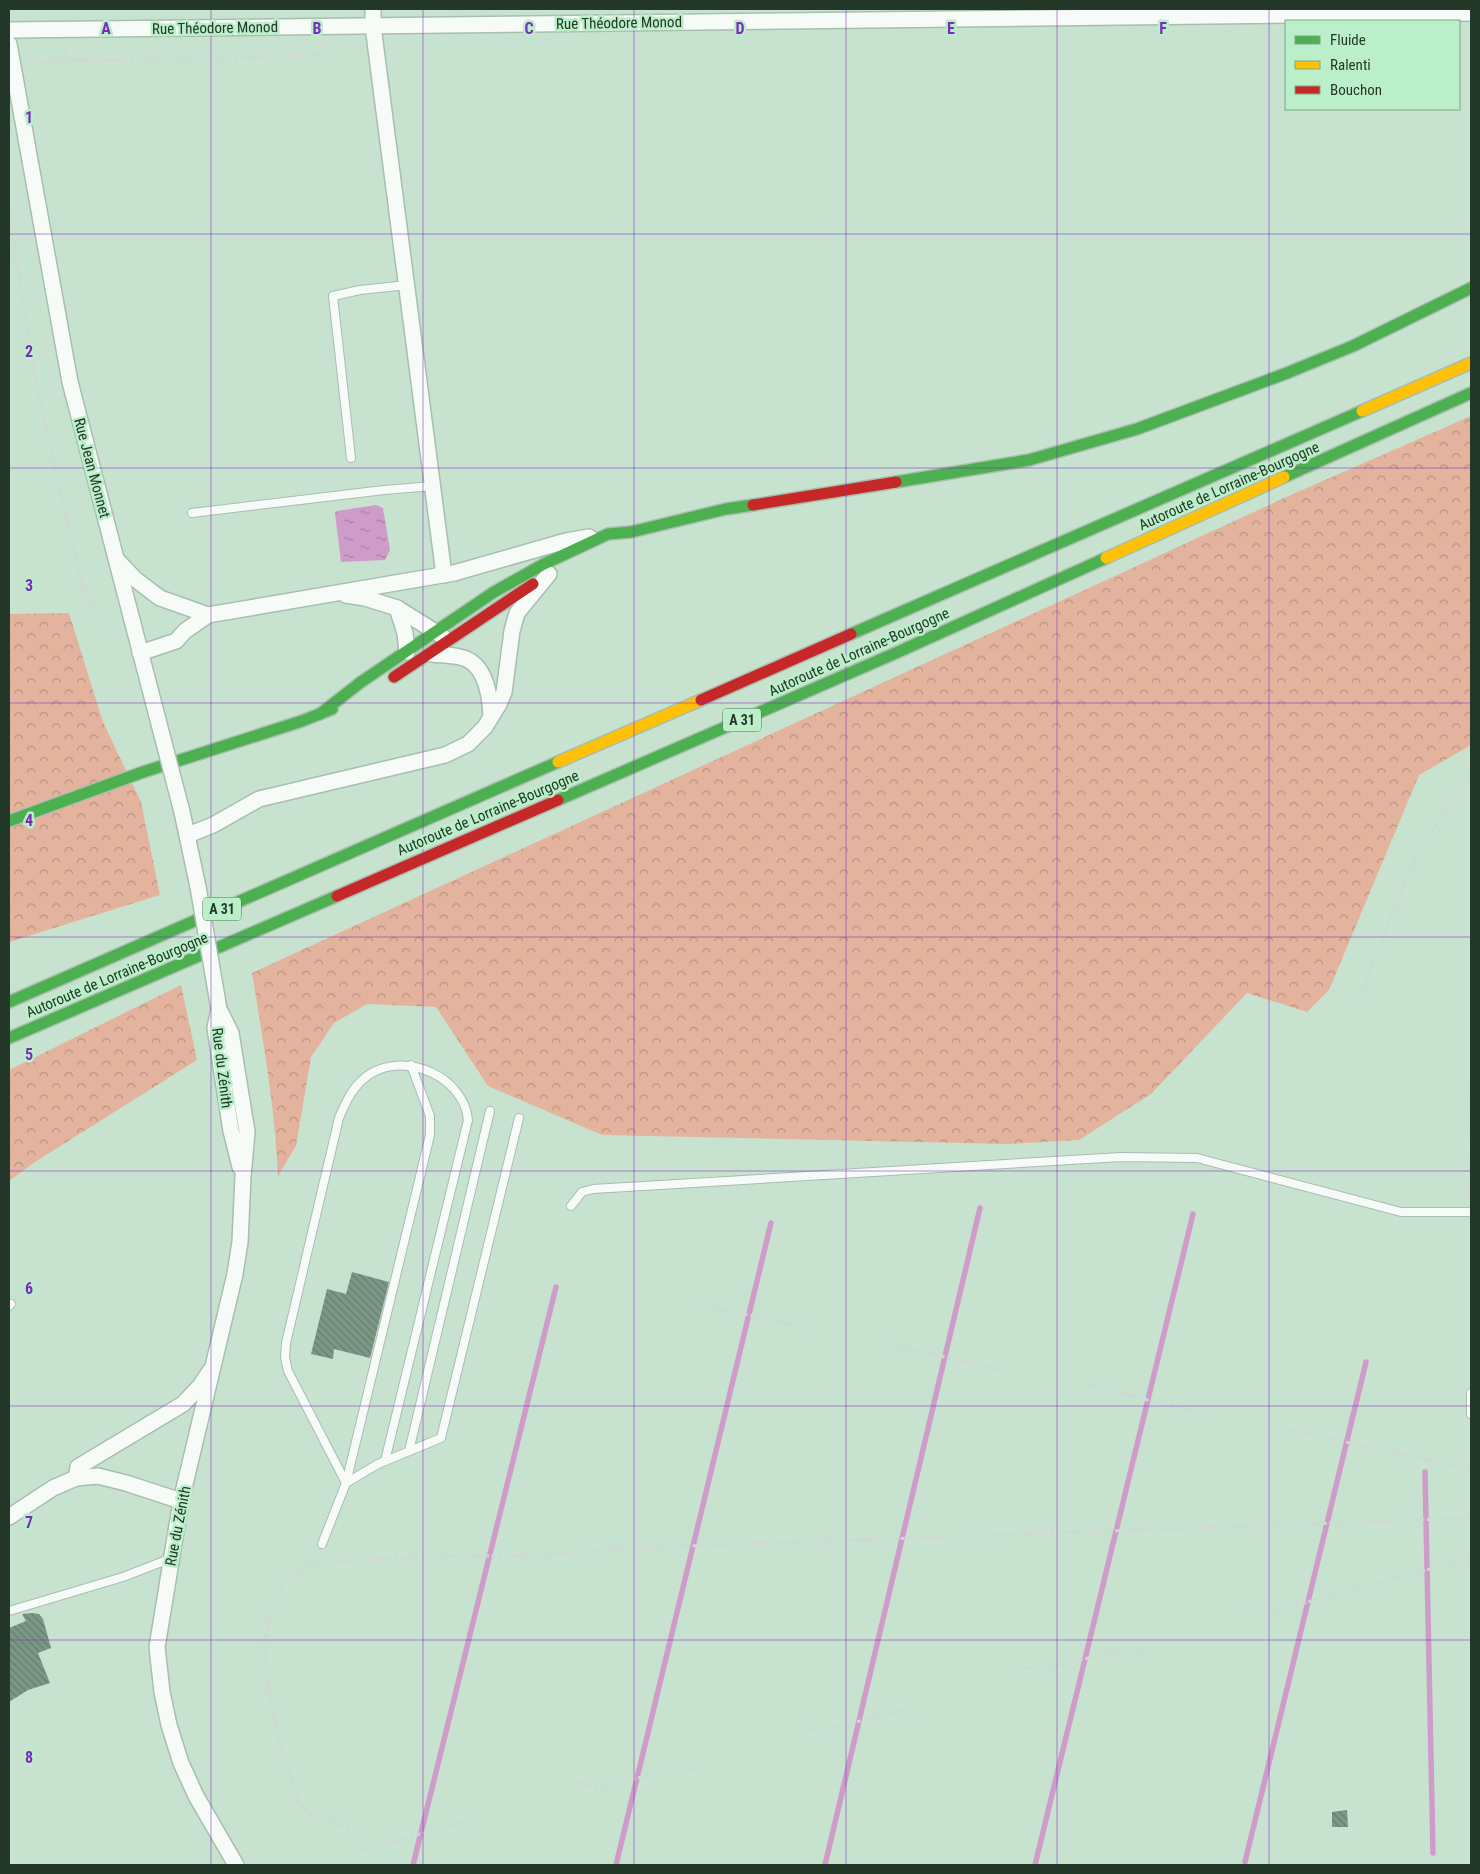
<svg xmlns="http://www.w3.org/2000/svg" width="1480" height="1874" font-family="'Roboto Condensed',sans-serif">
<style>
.forest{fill:url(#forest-crowns)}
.water{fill:url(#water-ripples)}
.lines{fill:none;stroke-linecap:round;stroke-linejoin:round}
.stream{stroke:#cf9cc9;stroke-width:5.5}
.building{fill:url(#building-back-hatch)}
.lane-casing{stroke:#a8beae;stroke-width:10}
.street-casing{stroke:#a8beae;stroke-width:18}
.fast-casing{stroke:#a8beae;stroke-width:14}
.slow-casing{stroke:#a8beae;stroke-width:14}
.jam-casing{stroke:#a8beae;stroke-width:14}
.path{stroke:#cfd8d2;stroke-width:3;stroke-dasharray:4 2.5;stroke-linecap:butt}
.lane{stroke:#f7fbf8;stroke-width:8}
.street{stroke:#f7fbf8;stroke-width:15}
.fast{stroke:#4caf50;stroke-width:11}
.slow{stroke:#ffc107;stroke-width:11}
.jam{stroke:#c62828;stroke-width:11}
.street-bridge-casing{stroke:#a8beae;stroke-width:18;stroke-linecap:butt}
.street-bridge{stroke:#f7fbf8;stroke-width:15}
.grid{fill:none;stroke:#7b2cbf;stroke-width:1;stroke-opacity:0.55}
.labels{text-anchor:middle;stroke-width:5;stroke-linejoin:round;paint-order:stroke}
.shield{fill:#bbefc9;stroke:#516f5a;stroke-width:1}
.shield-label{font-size:14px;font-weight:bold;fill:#24382a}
.street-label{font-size:15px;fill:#24382a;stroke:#bbefc9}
.grid-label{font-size:16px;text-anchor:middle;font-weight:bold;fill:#7b2cbf;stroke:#bbefc9;stroke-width:5;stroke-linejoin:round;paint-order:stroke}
</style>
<defs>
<pattern id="forest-crowns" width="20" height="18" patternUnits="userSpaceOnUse" patternTransform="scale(1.25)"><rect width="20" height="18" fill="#e4b39d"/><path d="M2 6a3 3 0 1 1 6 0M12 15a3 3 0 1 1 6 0" fill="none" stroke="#b99380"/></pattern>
<pattern id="water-ripples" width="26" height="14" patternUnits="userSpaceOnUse" patternTransform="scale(1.25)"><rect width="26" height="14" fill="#cf9cc9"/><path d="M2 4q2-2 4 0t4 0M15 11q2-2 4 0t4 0" fill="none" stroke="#a880a3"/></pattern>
<pattern id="building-back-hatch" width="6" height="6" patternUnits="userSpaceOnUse" patternTransform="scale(1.25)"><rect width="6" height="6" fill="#7b9885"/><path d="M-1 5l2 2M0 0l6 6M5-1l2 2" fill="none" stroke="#657d6d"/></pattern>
</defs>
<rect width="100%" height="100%" fill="#c7e3cf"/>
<g class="forest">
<path d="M 1471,416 L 1471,745 L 1419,775 L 1329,990 L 1307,1012 L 1247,993 L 1151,1094 L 1079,1140 L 1007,1144 L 602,1135 L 488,1086 L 436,1007 L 367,1004 L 334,1023 L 311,1057 L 296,1146 L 278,1176 C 275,1108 263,1040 252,973 L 1293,494 Z"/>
<path d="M 69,613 L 103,722 L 141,802 L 160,895 L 9,942 L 9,614 Z"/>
<path d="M 181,985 L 197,1060 L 35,1162 L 9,1181 L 9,1070 Z"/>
</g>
<path class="water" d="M 376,505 L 383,508 L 390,550 L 385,560 L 341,562 L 335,513 L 337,511 Z"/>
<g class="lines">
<g class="stream">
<path d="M 1425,1472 L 1433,1853"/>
<path d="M 1245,1862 L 1366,1362"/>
<path d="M 413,1865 L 556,1287"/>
<path d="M 616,1865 L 771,1223"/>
<path d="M 825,1865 L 980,1208"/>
<path d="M 1035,1865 L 1193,1214"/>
</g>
</g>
<g class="building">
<path d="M 352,1272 L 389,1282 L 370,1358 L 334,1349 L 333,1359 L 311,1354 L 327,1289 L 346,1294 Z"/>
<path d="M 33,1613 L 39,1614 L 43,1619 L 51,1648 L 38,1653 L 50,1683 L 28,1690 L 9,1702 L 9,1628 L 26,1621 L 22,1614 Z"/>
<path d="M 1347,1810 L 1348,1827 L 1332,1827 L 1332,1812 Z"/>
</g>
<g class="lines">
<g class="lane-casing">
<g id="lane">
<path d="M 351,458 L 333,296 L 360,290 L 407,285"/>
<path d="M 192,513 L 384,490 L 433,486"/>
<path d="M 571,1206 L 582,1192 L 593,1189 L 1121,1157 L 1197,1158 L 1401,1212 L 1468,1212"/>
<path d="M 9,1306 L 11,1304"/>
<path d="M 1471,1393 L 1471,1414"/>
<path d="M 409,1451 L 490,1111"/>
<path d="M 346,1483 L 288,1371 L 285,1358 L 286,1343 L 339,1118 C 346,1101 354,1084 370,1074 C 406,1051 464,1077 468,1120 L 385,1461"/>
<path d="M 346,1483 L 430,1135 L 430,1116 L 411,1065"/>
<path d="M 322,1544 L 346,1483 L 378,1464 L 441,1438 L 519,1118"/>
<path d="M 9,1611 L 123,1577 L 172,1558"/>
</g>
</g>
<g class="street-casing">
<g id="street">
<path d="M 373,9 L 373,26 L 444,575"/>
<path d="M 9,30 L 1471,13"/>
<path d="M 9,44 L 70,382 L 157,716"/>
<path d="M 117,560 L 135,579 L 160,598 L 208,615"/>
<path d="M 346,595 L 365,598 L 397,608 L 405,633 L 407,652"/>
<path d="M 397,608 L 442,636"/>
<path d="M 140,653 L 176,641 L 185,631 L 208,615 L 454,573 L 566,541 L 589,537"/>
<path d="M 432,654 C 441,655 451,655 460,657 C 486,662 490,695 491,716"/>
<path d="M 182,812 L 198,887"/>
<path d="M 188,835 L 213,825 L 259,799 L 424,760 L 445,755 L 468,744 L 485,727 L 499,704 L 504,692 L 512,631 L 517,613 L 549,574"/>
<path d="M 219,1009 L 231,1033 L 247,1132 L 243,1176 L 240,1242 L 235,1274 L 181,1501 L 157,1647 L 162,1692 L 169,1725 L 181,1763 L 196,1796 L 236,1865"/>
<path d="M 219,1009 L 215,1028 L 231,1131 L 240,1167"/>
<path d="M 76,1478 L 78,1467 L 183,1404 L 200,1386 L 210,1371"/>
<path d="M 9,1517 L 53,1488 L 76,1478 L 98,1476 L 126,1483 L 181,1501"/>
</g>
</g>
<g class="fast-casing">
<g id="fast">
<path d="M 1284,477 L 1471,393"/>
<path d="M 896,482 L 1029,460 L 1137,429 L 1287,373 L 1353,346 L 1471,288"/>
<path d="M 851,634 L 1362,411"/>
<path d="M 320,714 L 361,682 L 494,592 L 544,564 L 608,534 L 631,532 L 726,509 L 753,505"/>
<path d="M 558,800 L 898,652 L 1106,558"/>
<path d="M 9,821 L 143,772 L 302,721 L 332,709"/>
<path d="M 9,1002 L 558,762"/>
<path d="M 9,1038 L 337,896"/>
</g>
</g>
<g class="slow-casing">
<g id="slow">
<path d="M 1362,411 L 1471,363"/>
<path d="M 1106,558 L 1284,477"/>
<path d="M 558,762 L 701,700"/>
</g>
</g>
<g class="jam-casing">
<g id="jam">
<path d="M 753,505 L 896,482"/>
<path d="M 394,677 L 533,584"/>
<path d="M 701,700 L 851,634"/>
<path d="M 337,896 L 558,800"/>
</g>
</g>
<g class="path">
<path d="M 65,60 L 251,58 L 319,54 L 320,42"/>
<path d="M 27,63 L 65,60 L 64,44"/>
<path d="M 9,212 L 36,384 L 83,589 L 101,626 L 109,627 L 117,625"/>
<path d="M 1359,998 L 1417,852 L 1471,775"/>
<path d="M 1471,1082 L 1471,1138"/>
<path d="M 1469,1200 L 1471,1154"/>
<path d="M 693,1303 L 807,1328"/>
<path d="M 890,1344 L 1004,1371"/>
<path d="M 1088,1385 L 1204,1414"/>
<path d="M 1289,1430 L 1471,1469"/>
<path d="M 1245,1609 L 1267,1613 L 1471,1558"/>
<path d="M 1022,1667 L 1044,1670 L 1121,1649 L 1146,1655"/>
<path d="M 800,1727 L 820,1731 L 903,1710 L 923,1715"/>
<path d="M 575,1782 L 597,1788 L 679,1768 L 701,1771"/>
<path d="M 356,1830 L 308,1813 L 299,1802 L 279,1744 L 265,1669 L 264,1644 L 270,1616 L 283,1583 L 311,1563 L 423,1557 L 544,1555 L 633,1548 L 1471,1518"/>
<path d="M 360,1851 L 462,1822 L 476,1826"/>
</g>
<use href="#lane" class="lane"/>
<use href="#street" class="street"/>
<use href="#fast" class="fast"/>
<use href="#slow" class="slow"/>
<use href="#jam" class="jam"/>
<g class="street-bridge-casing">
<g id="street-bridge">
<path d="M 157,716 L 182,812"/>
<path d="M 198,887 L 219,1009"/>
</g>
</g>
<use href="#street-bridge" class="street-bridge"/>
</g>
<path class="grid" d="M 211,9 L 211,1865M 423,9 L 423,1865M 634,9 L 634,1865M 846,9 L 846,1865M 1057,9 L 1057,1865M 1269,9 L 1269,1865M 9,234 L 1471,234M 9,468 L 1471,468M 9,703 L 1471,703M 9,937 L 1471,937M 9,1171 L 1471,1171M 9,1406 L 1471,1406M 9,1640 L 1471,1640"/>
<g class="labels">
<g class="shield">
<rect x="723" y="708.5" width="38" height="23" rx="4"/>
<rect x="203" y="897.5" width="38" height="23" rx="4"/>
</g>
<g class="shield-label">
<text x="742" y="725">A 31</text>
<text x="222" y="914">A 31</text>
</g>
<g class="street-label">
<text transform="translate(619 23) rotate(-1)" y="5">Rue Théodore Monod</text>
<text transform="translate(215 28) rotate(-1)" y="5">Rue Théodore Monod</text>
<text transform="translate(92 468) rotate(75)" y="5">Rue Jean Monnet</text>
<text transform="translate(1229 486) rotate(-24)" y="5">Autoroute de Lorraine-Bourgogne</text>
<text transform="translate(859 652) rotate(-24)" y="5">Autoroute de Lorraine-Bourgogne</text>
<text transform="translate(488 813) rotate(-23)" y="5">Autoroute de Lorraine-Bourgogne</text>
<text transform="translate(117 975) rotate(-23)" y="5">Autoroute de Lorraine-Bourgogne</text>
<text transform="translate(222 1068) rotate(83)" y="5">Rue du Zénith</text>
<text transform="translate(178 1526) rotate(-79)" y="5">Rue du Zénith</text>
</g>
</g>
<g class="grid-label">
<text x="106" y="34">A</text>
<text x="317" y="34">B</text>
<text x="529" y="34">C</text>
<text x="740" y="34">D</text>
<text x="951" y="34">E</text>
<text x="1163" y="34">F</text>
<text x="29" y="123">1</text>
<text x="29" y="357">2</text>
<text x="29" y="591">3</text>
<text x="29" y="826">4</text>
<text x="29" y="1060">5</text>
<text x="29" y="1294">6</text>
<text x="29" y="1528">7</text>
<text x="29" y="1763">8</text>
</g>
<rect width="1480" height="1874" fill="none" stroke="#24382a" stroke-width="20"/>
<rect x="1285" y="20" width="175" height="90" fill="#bbefc9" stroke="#7fa689"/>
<rect x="1295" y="36" width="25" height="8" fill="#4caf50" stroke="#7fa689"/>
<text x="1330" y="45" font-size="15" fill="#24382a">Fluide</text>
<rect x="1295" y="61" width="25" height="8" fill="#ffc107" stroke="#7fa689"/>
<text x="1330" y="70" font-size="15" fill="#24382a">Ralenti</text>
<rect x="1295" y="86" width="25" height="8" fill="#c62828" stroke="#7fa689"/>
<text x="1330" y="95" font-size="15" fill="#24382a">Bouchon</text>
</svg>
